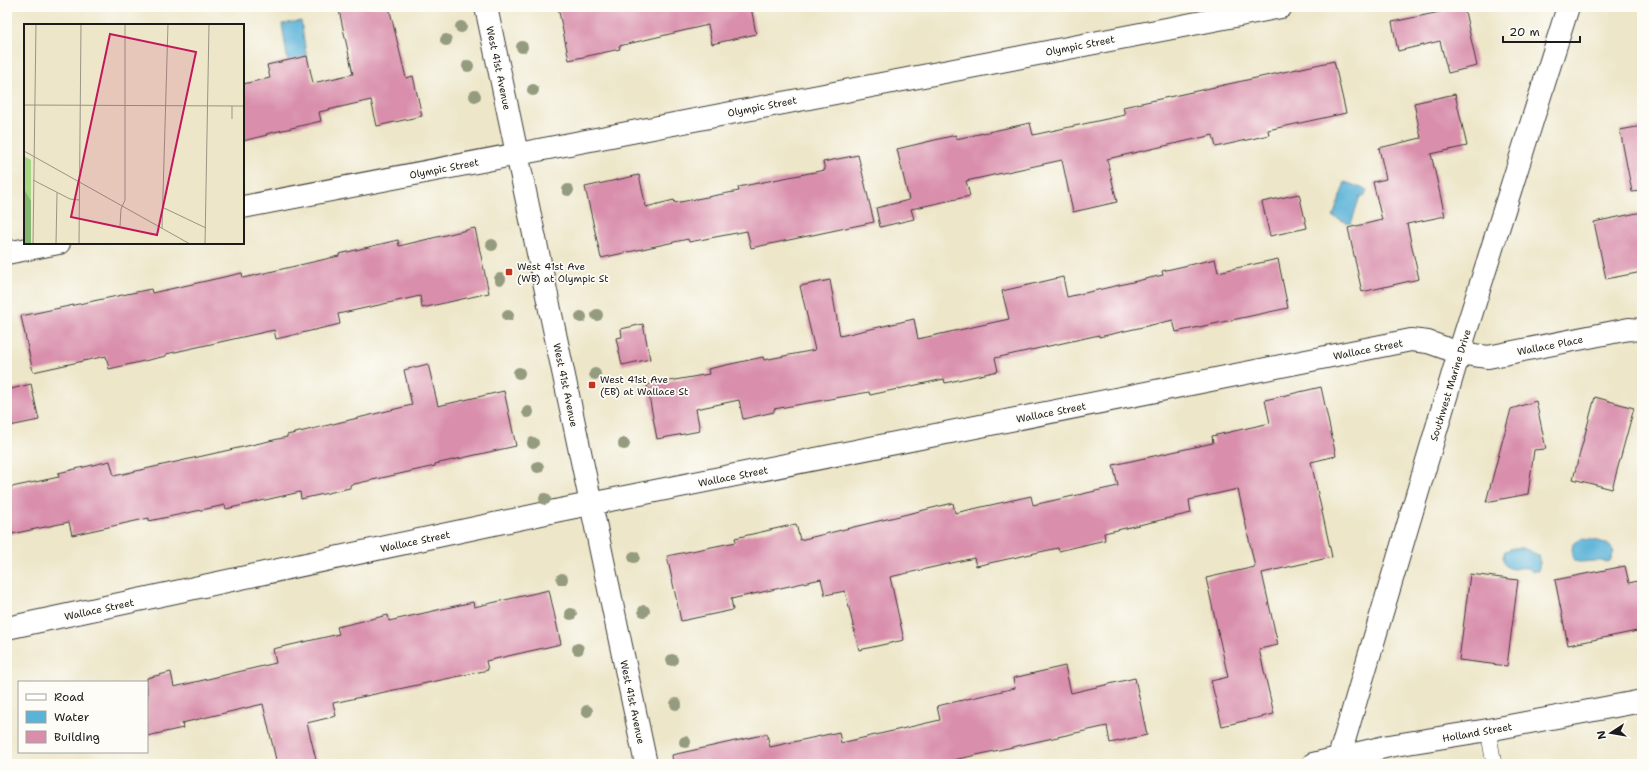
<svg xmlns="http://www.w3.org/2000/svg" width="1649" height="771" font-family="'Shantell Sans',sans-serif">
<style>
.water{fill:#5cb3d8;stroke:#3c687a}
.building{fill:#d98fac}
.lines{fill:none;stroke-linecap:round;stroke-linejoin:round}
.lane-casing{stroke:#3b3a36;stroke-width:16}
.street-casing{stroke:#3b3a36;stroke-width:24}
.secondary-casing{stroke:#3b3a36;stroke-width:24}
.lane{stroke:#fff;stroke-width:15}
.street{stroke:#fff;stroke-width:22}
.secondary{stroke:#fff;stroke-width:22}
.tree{fill:#959b7e}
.poi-dot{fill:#c8321e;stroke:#fdfcf7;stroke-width:1.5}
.labels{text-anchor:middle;stroke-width:3.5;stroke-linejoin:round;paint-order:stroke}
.street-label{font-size:10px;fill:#1c1c1c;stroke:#fdfcf7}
.poi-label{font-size:10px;fill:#1c1c1c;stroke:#fdfcf7;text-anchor:start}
.inset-road{fill:none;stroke:#999584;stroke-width:1}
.view{fill:#c2185b;fill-opacity:0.15;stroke:#c2185b;stroke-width:2}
.inset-edge{fill:none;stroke:#1c1c1c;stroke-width:2}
</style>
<rect width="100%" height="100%" fill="#fdfcf7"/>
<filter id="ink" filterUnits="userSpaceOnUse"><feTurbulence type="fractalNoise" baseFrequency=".025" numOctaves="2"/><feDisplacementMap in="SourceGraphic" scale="8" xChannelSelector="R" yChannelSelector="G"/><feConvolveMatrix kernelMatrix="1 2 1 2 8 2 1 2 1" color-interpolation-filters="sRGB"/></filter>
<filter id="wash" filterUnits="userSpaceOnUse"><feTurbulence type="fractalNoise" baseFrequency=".012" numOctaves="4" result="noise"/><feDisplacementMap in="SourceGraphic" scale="16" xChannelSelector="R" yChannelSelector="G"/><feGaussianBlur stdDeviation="0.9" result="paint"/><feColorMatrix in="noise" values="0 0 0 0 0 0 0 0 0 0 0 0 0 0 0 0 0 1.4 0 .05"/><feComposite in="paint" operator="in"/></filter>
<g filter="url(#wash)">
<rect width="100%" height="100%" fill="#ede6c9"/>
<g class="water">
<path d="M 301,21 L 307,60 L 288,63 L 282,24 Z"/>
<path d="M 1345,182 L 1367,190 L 1364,197 L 1360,196 L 1351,224 L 1333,217 Z"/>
<path d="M 1581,539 C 1592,540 1609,540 1614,552 L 1610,561 C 1605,563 1601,560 1595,561 C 1580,561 1568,568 1573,544 Z"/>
<path d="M 1513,548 L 1523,548 L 1538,555 L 1540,563 L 1538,571 L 1532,571 C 1532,571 1528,568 1527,568 C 1522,567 1517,569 1513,569 C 1503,568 1501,559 1505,551 Z"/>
</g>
<g id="blocks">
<g class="building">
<path d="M 351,7 L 389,7 L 406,78 L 413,76 L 422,116 L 377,126 L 371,100 L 319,112 L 321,121 L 266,134 L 267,135 L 243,141 L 243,84 L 270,78 L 267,65 L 307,56 L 313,83 L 353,74 L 339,10 Z"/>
<path d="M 558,7 L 751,7 L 756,34 L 712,44 L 708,25 L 619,46 L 620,49 L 569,60 Z"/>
<path d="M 1464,7 L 1477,66 L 1448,73 L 1440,41 L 1398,51 L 1392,22 Z"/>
<path d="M 1334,61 L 1346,113 L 1268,130 L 1269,135 L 1216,147 L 1213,135 L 1107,159 L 1117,202 L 1073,212 L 1062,160 L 966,181 L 970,196 L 911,209 L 914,219 L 880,227 L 876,208 L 909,200 L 897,149 L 956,135 L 956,139 L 1030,123 L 1033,135 L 1125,115 L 1123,107 Z"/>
<path d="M 1455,94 L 1467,146 L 1431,154 L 1445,216 L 1407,224 L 1419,279 L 1362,292 L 1348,228 L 1382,220 L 1373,182 L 1386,179 L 1379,148 L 1421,138 L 1414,103 Z"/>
<path d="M 1642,126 L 1642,191 L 1632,192 L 1620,130 Z"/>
<path d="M 858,155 L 874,222 L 751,248 L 747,231 L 689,242 L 688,239 L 601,258 L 585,187 L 639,175 L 646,207 L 674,200 L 675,203 L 739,191 L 738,187 L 825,170 L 823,162 Z"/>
<path d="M 1299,194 L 1307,228 L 1270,236 L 1262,202 Z"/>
<path d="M 1642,212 L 1642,272 L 1606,279 L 1594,222 Z"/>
<path d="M 475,228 L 489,293 L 422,308 L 420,296 L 338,314 L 340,324 L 276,339 L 274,330 L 166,354 L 166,356 L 109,369 L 106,356 L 33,372 L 21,316 L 151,289 L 152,293 L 242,273 L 243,278 L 339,256 L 339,254 L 398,240 L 399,246 Z"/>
<path d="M 1215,259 L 1218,272 L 1278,259 L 1288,308 L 1176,332 L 1173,320 L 1099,337 L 1099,335 L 995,358 L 998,371 L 945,383 L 944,379 L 870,395 L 869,392 L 774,409 L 774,412 L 743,419 L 739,400 L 696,409 L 700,431 L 657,439 L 647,385 L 709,374 L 708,369 L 763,357 L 764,360 L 815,350 L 800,286 L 830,280 L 840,336 L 914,319 L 918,339 L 1009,319 L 1002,291 L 1063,277 L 1067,297 L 1163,275 L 1162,271 Z"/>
<path d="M 643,324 L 650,359 L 622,365 L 616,338 L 622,337 L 621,329 Z"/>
<path d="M 428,364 L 438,406 L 504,391 L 516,446 L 435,464 L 435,466 L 350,485 L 350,488 L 301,499 L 300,492 L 226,509 L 225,505 L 149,521 L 149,518 L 72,535 L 69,522 L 7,535 L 7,488 L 59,477 L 58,473 L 110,461 L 114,476 L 287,437 L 287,435 L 412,405 L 404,370 Z"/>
<path d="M 31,384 L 39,420 L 10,426 L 7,414 L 7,390 Z"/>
<path d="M 1321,387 L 1336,456 L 1311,462 L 1332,557 L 1262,573 L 1278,645 L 1259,649 L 1274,714 L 1222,726 L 1211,681 L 1228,677 L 1206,578 L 1255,567 L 1238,489 L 1189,500 L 1191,513 L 1104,533 L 1105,540 L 1059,551 L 1058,548 L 976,566 L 974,558 L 890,577 L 904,640 L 859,650 L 845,591 L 825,595 L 821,579 L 731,599 L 733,610 L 681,621 L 667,556 L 736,542 L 735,538 L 796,524 L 800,540 L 953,503 L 955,513 L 1031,496 L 1033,505 L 1118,486 L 1113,465 L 1213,443 L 1212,436 L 1270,423 L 1265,400 Z"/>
<path d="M 1595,397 L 1634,408 L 1612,489 L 1573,479 Z"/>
<path d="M 1536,401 L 1546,449 L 1534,450 L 1528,494 L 1486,502 L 1511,409 Z"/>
<path d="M 1625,566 L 1629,583 L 1642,580 L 1642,630 L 1568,645 L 1555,580 Z"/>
<path d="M 1470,574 L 1518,580 L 1507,666 L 1459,660 Z"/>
<path d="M 549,590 L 561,644 L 486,661 L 488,670 L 333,703 L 336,716 L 307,723 L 317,764 L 277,764 L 263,704 L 182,723 L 183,728 L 147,736 L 147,678 L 171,672 L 174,687 L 276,663 L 273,649 L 339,634 L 337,627 L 388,615 L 389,621 L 473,602 L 474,607 Z"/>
<path d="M 1065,666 L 1071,693 L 1135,678 L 1147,735 L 1110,743 L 1107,726 L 936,764 L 673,764 L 672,755 L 767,734 L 770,747 L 839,732 L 841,743 L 940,720 L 937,706 L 1015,688 L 1013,678 Z"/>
</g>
</g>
</g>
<g filter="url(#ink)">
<use href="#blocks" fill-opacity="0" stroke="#3b3a36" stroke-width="1"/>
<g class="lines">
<g class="lane-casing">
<path id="lane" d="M 1488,730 L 1494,764"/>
</g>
<g class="street-casing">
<g id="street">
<path d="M 243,207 L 1281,7"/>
<path d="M 7,253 L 59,243"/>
<path d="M 7,628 L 560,510 L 1411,340 L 1428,342 L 1459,353 L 1488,357 L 1629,329 L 1640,330"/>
<path d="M 1313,764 L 1389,746 L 1488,730 L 1642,701"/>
</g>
</g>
<g class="secondary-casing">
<g id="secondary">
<path d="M 486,7 L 646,764"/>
<path d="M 1337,764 L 1459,353 L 1568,7"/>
</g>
</g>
<use href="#lane" class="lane"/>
<use href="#street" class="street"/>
<use href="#secondary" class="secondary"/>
</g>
<g class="tree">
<circle cx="461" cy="27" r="6"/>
<circle cx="446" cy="40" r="6"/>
<circle cx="522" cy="47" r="6"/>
<circle cx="468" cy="66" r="6"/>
<circle cx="533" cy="90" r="6"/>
<circle cx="475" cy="96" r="6"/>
<circle cx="568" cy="190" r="6"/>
<circle cx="492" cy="245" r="6"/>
<circle cx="500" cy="279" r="6"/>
<circle cx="508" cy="315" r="6"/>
<circle cx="597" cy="315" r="6"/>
<circle cx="581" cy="317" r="6"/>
<circle cx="519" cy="373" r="6"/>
<circle cx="595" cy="374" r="6"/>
<circle cx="528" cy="412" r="6"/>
<circle cx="533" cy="443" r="6"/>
<circle cx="624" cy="444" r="6"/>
<circle cx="538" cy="467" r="6"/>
<circle cx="545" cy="499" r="6"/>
<circle cx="634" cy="557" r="6"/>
<circle cx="562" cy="579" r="6"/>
<circle cx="644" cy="611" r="6"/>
<circle cx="571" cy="614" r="6"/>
<circle cx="578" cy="649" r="6"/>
<circle cx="672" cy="660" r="6"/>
<circle cx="676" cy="704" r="6"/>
<circle cx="587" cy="711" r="6"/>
<circle cx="685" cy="742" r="6"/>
</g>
</g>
<g class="poi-dot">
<rect x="505" y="268" width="8" height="8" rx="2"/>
<rect x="588" y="381" width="8" height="8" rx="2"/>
</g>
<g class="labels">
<g class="street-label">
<text transform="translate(1080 45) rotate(-11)" y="4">Olympic Street</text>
<text transform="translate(499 68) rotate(78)" y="4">West 41st Avenue</text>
<text transform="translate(762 106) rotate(-11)" y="4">Olympic Street</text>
<text transform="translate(444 168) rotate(-11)" y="4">Olympic Street</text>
<text transform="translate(1550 345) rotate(-11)" y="4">Wallace Place</text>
<text transform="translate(1368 349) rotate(-11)" y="4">Wallace Street</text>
<text transform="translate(566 385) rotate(78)" y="4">West 41st Avenue</text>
<text transform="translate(1450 385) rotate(-73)" y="4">Southwest Marine Drive</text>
<text transform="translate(1051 412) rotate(-11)" y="4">Wallace Street</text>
<text transform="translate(733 476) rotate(-11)" y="4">Wallace Street</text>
<text transform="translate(415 541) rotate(-12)" y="4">Wallace Street</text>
<text transform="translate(99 609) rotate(-12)" y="4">Wallace Street</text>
<text transform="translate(633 702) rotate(78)" y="4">West 41st Avenue</text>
<text transform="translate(1477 732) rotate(-10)" y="4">Holland Street</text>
</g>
<g class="poi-label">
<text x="517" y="270">West 41st Ave<tspan x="517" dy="12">(WB) at Olympic St</tspan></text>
<text x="600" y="383">West 41st Ave<tspan x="600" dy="12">(EB) at Wallace St</tspan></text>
</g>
</g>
<g transform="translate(24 24)">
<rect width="220" height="220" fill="#ede6c9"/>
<path d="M 0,132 L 7,136 L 7,220 L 0,220 Z" fill="#a7d684"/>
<path d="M 0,165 L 7,177 L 7,220 L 0,220 Z" fill="#85b772"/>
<path class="inset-road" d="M 0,81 L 220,82M 208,95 L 208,82M 0,127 L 166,220M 9,156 L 46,175 L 55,176M 140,184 L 182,204M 96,202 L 97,185 L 101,176 L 101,0M 138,204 L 144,0M 9,220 L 12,0M 32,220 L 33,169M 55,220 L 57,0M 181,220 L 185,0"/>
<path class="view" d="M 86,10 L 172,28 L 133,211 L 47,193 Z"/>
<rect width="220" height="220" class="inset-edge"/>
</g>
<rect width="1649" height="771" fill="none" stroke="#fdfcf7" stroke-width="24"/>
<rect x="18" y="681" width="130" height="72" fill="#fdfcf7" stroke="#a3a29f"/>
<rect x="26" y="694" width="20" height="6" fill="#ffffff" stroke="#a3a29f"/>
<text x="54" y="701" font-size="12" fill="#1c1c1c">Road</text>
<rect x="26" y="711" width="20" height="12" fill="#5cb3d8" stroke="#a3a29f"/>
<text x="54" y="721" font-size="12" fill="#1c1c1c">Water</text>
<rect x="26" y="731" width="20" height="12" fill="#d98fac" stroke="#a3a29f"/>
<text x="54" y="741" font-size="12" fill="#1c1c1c">Building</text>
<g transform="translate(1611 733) rotate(258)" stroke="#fdfcf7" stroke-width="3" paint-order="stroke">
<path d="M0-3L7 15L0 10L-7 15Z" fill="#1c1c1c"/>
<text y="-6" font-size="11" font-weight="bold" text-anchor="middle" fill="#1c1c1c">N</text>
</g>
<path d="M1503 36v6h77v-6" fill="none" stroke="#1c1c1c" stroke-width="2"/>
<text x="1509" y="36" font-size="12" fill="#1c1c1c" stroke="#fdfcf7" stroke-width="3" paint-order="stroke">20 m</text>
</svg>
